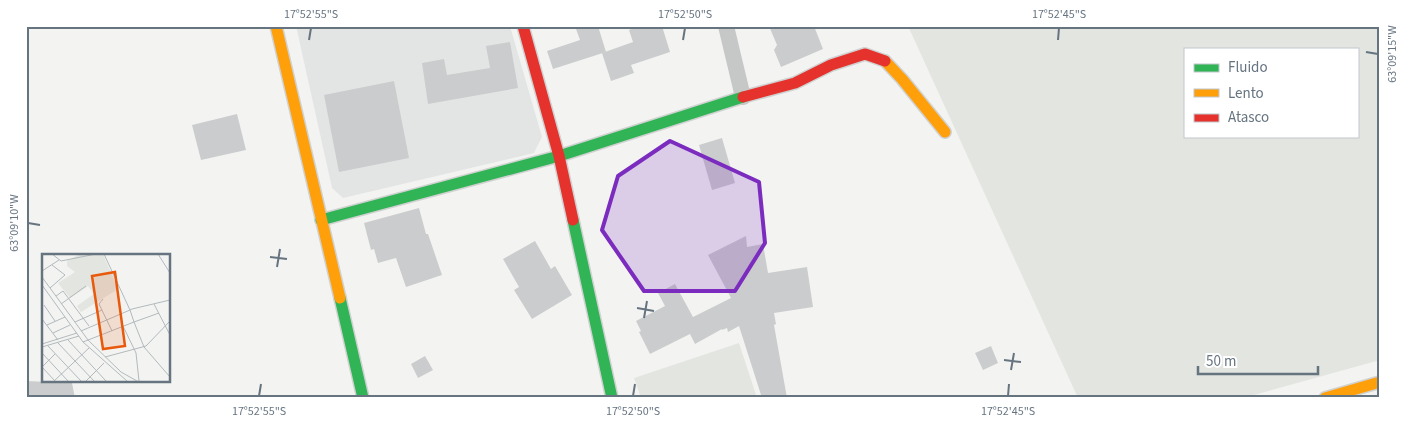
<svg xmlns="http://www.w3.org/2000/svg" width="1406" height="424" font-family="'Source Sans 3',sans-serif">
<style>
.built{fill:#e3e5e5}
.green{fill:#e2e5e0;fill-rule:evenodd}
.building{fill:#cbcccd}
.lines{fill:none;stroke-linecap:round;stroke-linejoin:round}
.fast-casing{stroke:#d0d1d1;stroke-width:14}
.slow-casing{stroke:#d0d1d1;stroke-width:14}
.jam-casing{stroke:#d0d1d1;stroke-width:14}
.street{stroke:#c6c8c8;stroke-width:16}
.fast{stroke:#30b455;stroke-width:11}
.slow{stroke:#ff9f0a;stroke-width:11}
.jam{stroke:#e5322d;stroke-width:11}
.marked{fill:#7b2cbf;fill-opacity:0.2;stroke:#7b2cbf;stroke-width:4;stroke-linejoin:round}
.ticks{fill:none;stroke:#667480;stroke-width:2}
.inset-road{fill:none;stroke:#b2b9bd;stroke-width:1}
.view{fill:#e8590c;fill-opacity:0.15;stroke:#e8590c;stroke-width:2.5}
.inset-edge{fill:none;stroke:#667480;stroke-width:2.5}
.neatline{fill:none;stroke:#667480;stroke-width:2}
.ticks-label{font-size:12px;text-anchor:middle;fill:#667480}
</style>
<rect width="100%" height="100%" fill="#f3f4f2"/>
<path class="built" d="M 296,26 L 510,26 L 542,137 L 534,153 L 343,198 L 332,188 Z"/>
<g class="green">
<path d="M 908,26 L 1380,26 L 1380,360 L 1243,398 L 1078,398 ZM 1185,49 L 1357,49 L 1357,136 L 1185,136 Z"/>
<path d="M 739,343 L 757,398 L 641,398 L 634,378 Z"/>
</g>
<g class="building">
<path d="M 585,26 L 598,26 L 606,52 L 553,69 L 547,51 L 580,40 L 576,29 Z"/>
<path d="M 638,26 L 662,26 L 670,52 L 631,65 L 634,73 L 611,81 L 602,53 L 633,42 L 629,30 Z"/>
<path d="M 769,26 L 814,26 L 823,49 L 781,67 L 774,50 L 777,45 Z"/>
<path d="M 510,42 L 518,88 L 428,104 L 422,63 L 444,59 L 447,75 L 490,68 L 486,46 Z"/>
<path d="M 394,81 L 409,158 L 339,172 L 324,95 Z"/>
<path d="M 237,114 L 246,150 L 201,160 L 192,125 Z"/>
<path d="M 722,138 L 735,183 L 712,190 L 699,145 Z"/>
<path d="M 419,208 L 426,234 L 428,234 L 442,275 L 406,287 L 396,258 L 378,263 L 374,249 L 371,250 L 364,223 Z"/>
<path d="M 746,236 L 747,247 L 763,244 L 768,273 L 807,267 L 813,307 L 774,313 L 776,324 L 774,325 L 787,398 L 762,398 L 739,326 L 728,332 L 727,328 L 722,330 L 722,329 L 695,344 L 690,334 L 650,354 L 639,332 L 641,331 L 636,321 L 665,306 L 658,293 L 675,284 L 693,317 L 731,298 L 708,255 Z"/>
<path d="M 535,241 L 551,269 L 555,266 L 572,295 L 532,319 L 514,290 L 519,287 L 503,259 Z"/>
<path d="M 991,346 L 998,363 L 983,370 L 975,353 Z"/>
<path d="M 425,356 L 433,370 L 418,378 L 411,364 Z"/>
<path d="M 26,381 L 72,383 L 75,398 L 26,398 Z"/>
</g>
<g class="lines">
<g class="fast-casing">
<g id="fast">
<path d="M 321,220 L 559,156 L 743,97"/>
<path d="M 573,220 L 612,398"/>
<path d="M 340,298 L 363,398"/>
</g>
</g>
<g class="slow-casing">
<g id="slow">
<path d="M 276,26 L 340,298"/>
<path d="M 885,61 L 902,79 L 945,132"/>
<path d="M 1325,398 L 1380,382"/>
</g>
</g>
<g class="jam-casing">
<g id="jam">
<path d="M 523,26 L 559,156 L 573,220"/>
<path d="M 743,97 L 795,83 L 831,65 L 865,54 L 885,61"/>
</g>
</g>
<path class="street" d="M 726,26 L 743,97"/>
<use href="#fast" class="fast"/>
<use href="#slow" class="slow"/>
<use href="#jam" class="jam"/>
</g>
<path class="marked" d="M 670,141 L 759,182 L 765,243 L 735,291 L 644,291 L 602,230 L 618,176 Z"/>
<path class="ticks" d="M 309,40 L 311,28M 683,40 L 685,28M 1058,40 L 1059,28M 1366,52 L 1378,54M 28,223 L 40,225M 270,257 L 287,259M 277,267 L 280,249M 637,308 L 654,311M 644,318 L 647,301M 1004,360 L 1021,362M 1011,370 L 1014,353M 259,396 L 261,384M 633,396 L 635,384M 1008,396 L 1009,384"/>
<g transform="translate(42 254)">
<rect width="128" height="128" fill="#f3f4f2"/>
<path d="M 38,0 L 61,0 L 76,35 L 39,58 L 35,52 L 52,40 L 46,32 L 28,44 L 16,29 L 33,18 L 25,12 L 25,7 Z" fill="#e2e5e0"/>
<path class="inset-road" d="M 10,0 L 19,7 L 54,0M 116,0 L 128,19M 0,17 L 17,6M 0,23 L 46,86M 0,31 L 41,88 L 92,68 L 88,56 L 90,55 L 128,46M 8,34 L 23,21 L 10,11M 14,42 L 21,37 L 47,72M 61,45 L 57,50 L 70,77M 19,50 L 44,32M 112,50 L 128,81M 2,51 L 13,67M 117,59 L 92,68 L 102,93 L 128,123M 0,65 L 16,86M 33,68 L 60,56M 5,71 L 23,63M 81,72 L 94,99 L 97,127M 39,77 L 88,56 L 62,0M 11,79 L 28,71M 26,86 L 64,127M 46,86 L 79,118 L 95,127M 41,88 L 85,127M 16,89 L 52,127M 0,90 L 35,79M 6,92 L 39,127M 0,93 L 37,82M 0,99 L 26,127M 63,103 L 104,92 L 128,67M 0,113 L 13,100M 0,113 L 13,127M 12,127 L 47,94M 44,127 L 62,109"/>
<path class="view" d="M 73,18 L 83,92 L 61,95 L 50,22 Z"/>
<rect width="128" height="128" class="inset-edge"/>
</g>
<rect width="1406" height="424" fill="none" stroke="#ffffff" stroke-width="55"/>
<rect x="1184" y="48" width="175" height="90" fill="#ffffff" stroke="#c2c7cc"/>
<rect x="1194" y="64" width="25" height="8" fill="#30b455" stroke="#c2c7cc"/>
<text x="1228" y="72" font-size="15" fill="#667480">Fluido</text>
<rect x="1194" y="89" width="25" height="8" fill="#ff9f0a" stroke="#c2c7cc"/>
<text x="1228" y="98" font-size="15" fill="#667480">Lento</text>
<rect x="1194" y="114" width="25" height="8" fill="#e5322d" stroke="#c2c7cc"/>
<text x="1228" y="122" font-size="15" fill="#667480">Atasco</text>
<path d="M1198 366v8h120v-8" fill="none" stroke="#667480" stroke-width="2.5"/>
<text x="1206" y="366" font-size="15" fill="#667480" stroke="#ffffff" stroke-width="4" paint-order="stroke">50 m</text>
<rect x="28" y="28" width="1350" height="368" class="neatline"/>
<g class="ticks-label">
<text x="311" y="18">17°52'55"S</text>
<text x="685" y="18">17°52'50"S</text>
<text x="1059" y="18">17°52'45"S</text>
<text transform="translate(1392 54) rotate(-90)" y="4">63°09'15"W</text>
<text transform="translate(14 223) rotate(-90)" y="4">63°09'10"W</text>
<text x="259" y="415">17°52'55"S</text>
<text x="633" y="415">17°52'50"S</text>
<text x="1008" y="415">17°52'45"S</text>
</g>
</svg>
